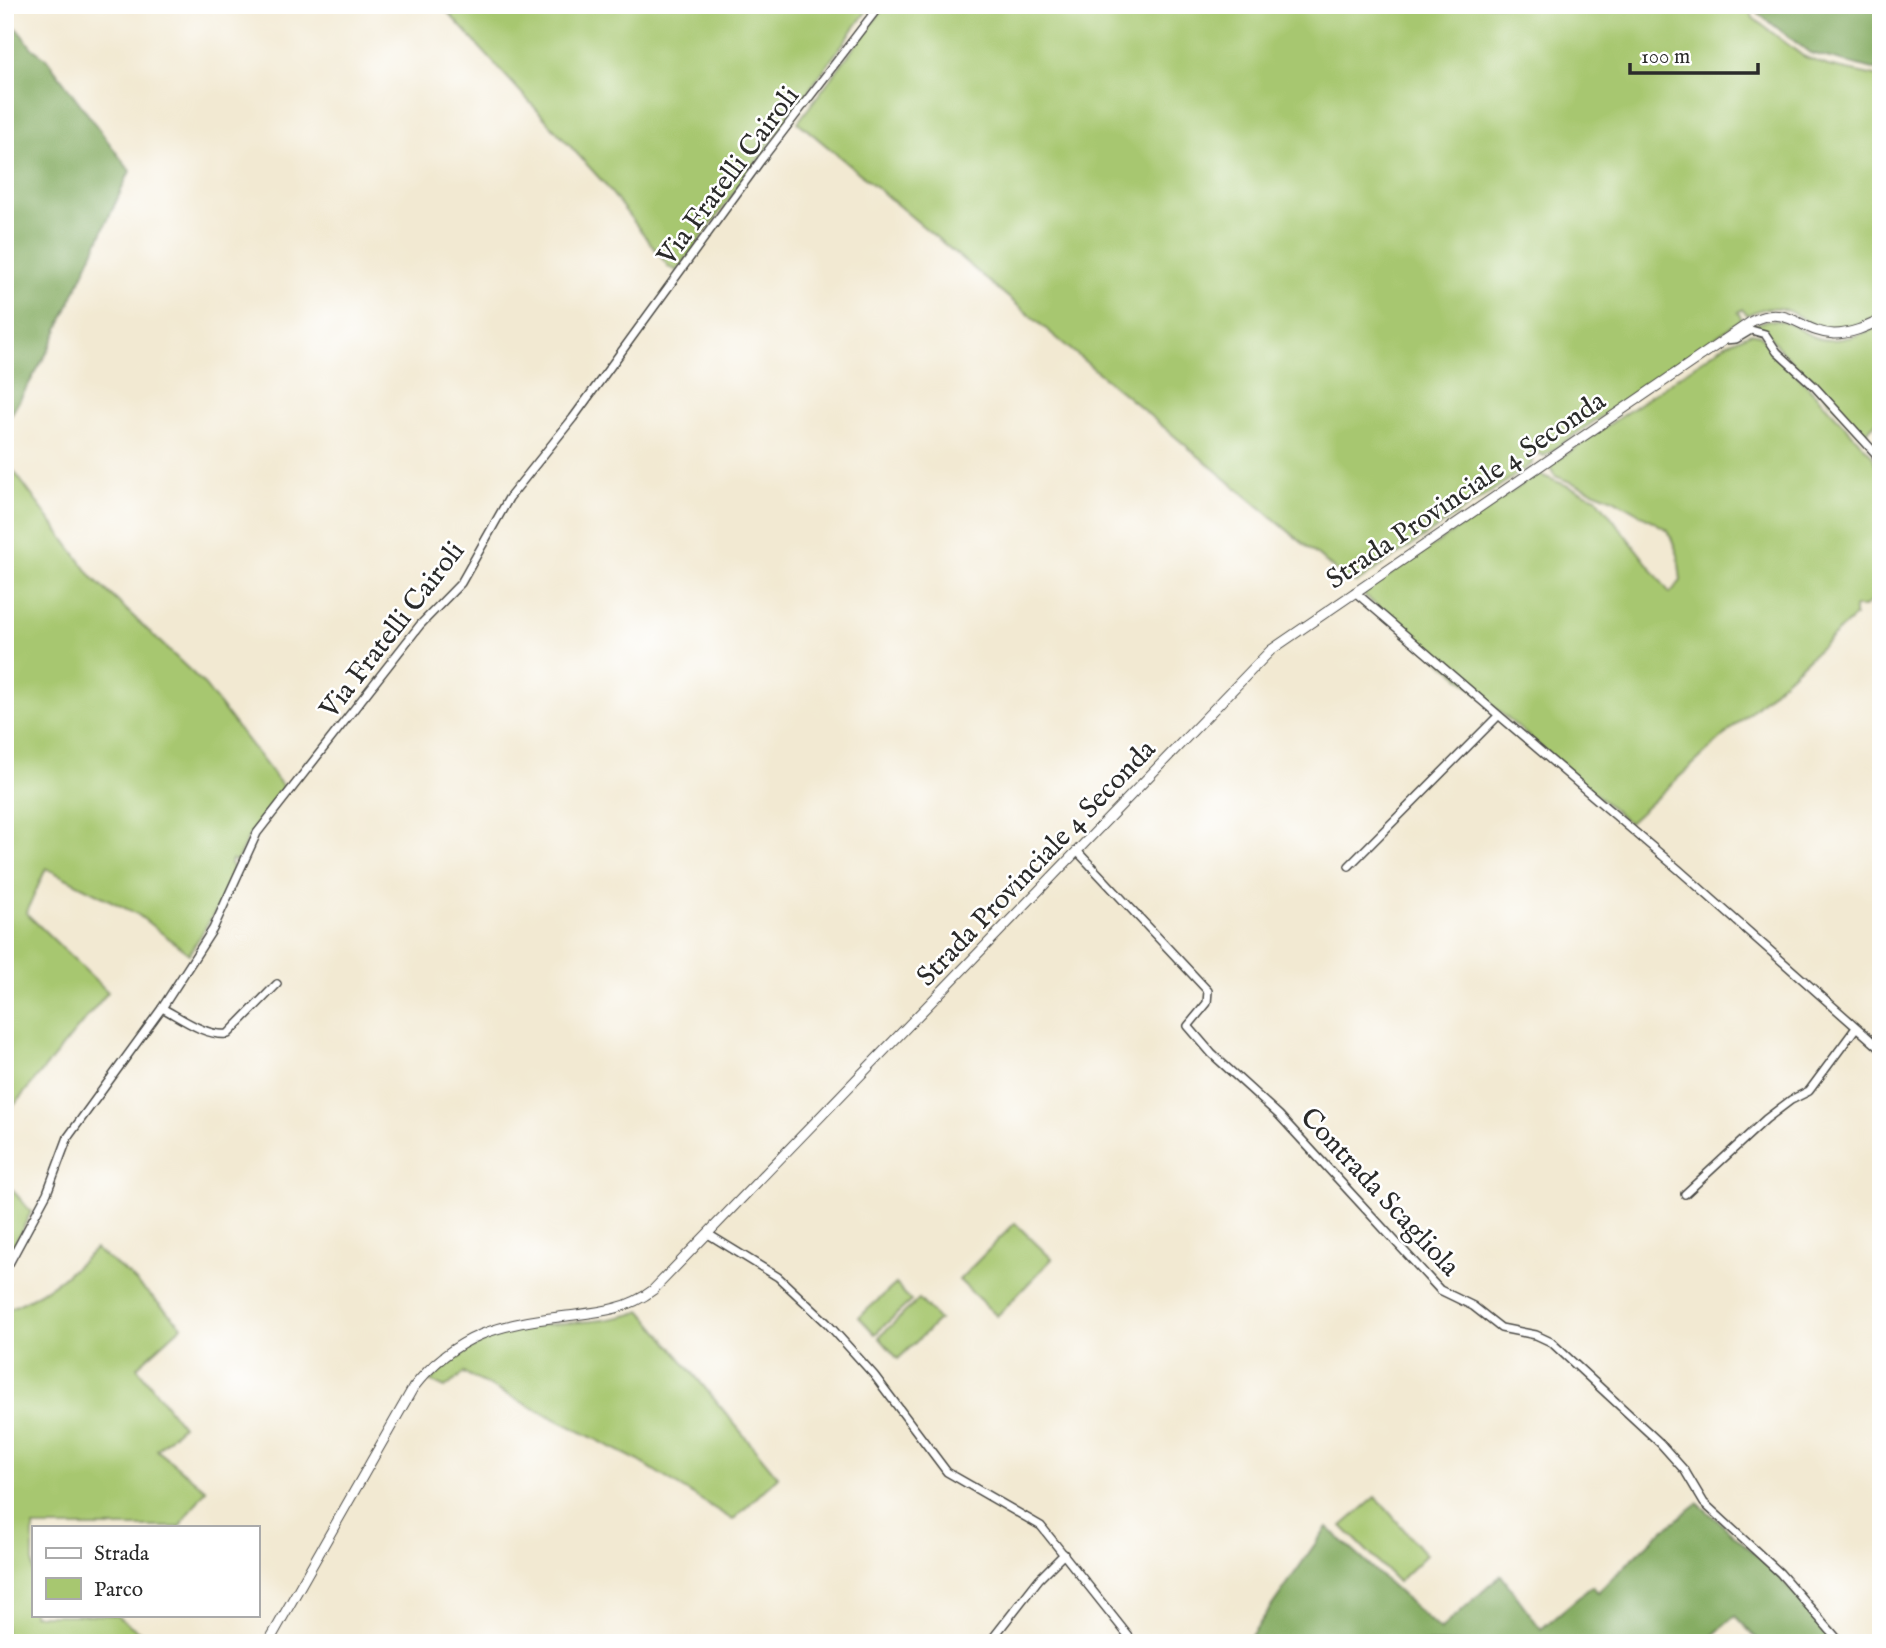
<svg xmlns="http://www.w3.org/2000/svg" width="1886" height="1648" font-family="'IM FELL English',serif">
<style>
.green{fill:#a7c770;stroke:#69794e;stroke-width:2}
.forest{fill:#85ac62;stroke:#586c46;stroke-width:2}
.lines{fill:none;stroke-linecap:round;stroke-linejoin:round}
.minor-casing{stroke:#494844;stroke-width:10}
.tertiary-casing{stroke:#494844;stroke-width:11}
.minor{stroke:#fff;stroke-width:7}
.tertiary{stroke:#fff;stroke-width:9}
.labels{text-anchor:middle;stroke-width:5;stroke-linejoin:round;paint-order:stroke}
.street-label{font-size:28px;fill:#2b2b2b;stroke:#fff}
</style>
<rect width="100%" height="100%" fill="#fff"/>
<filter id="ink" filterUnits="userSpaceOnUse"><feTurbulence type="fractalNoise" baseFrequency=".0143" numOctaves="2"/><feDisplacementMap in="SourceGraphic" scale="14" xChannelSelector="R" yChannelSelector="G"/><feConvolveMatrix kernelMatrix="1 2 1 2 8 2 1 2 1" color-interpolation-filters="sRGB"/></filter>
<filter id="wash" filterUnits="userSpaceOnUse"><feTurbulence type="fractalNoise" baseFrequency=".00686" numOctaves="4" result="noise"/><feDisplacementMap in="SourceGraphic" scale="28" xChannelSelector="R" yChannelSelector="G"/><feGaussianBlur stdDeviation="1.57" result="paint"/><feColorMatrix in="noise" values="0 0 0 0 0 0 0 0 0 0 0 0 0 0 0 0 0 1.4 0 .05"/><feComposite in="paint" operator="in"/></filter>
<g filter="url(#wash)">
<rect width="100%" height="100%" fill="#f2e9d2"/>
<g class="green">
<path d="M 441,5 L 871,5 L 677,271 L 668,266 L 603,182 Z"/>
<path d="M 886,5 L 1750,5 L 1753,18 L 1803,56 L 1828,66 L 1881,77 L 1881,314 C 1866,320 1851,329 1834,329 C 1796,328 1793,293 1747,315 L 1742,309 L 1738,312 L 1742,319 L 1544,456 L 1538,453 L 1532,458 L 1532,464 L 1356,583 L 1347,580 L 798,122 Z"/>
<path d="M 1767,320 C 1787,319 1797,329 1814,337 C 1834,345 1862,334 1881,326 L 1881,418 L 1863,435 L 1779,348 L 1764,329 L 1751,326 Z"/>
<path d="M 1751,333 L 1760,335 L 1872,455 L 1881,480 L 1881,594 L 1864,607 L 1855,607 L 1855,616 L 1629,823 L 1364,595 L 1365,592 L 1538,474 L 1596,497 L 1670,593 L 1681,581 L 1678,555 L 1668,530 L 1613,499 L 1555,476 L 1549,466 L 1726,344 Z"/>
<path d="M 5,459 L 92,577 L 202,682 L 284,788 L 248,838 L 237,861 L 232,860 L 230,864 L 233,866 L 221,902 L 189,954 L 137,914 L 46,868 L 26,913 L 108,992 L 5,1116 Z"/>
<path d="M 5,1181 L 31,1212 L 5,1264 Z"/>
<path d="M 1015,1223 L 1052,1259 L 997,1316 L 959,1280 Z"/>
<path d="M 95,1249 L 128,1274 L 182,1326 L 137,1367 L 182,1426 L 157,1450 L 206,1490 L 179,1527 L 33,1527 L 33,1615 L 115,1615 L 156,1643 L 5,1643 L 5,1310 C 42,1296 67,1276 95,1249 Z"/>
<path d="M 896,1284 L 911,1301 L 875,1334 L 859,1317 Z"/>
<path d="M 919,1299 L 939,1320 L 898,1359 L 879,1337 Z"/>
<path d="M 642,1311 L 778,1477 L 733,1520 L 639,1461 L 464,1373 L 445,1388 L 430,1381 C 459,1354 489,1333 529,1327 C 567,1321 605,1324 642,1311 Z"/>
<path d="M 1376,1497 L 1426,1555 L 1398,1582 L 1342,1526 Z"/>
</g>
<g class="forest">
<path d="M 1756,5 L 1881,5 L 1881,71 L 1810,53 L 1759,14 Z"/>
<path d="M 5,14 L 33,49 L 46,58 L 130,171 L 48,351 L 5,425 Z"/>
<path d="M 1698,1503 L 1776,1573 L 1837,1643 L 1761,1643 L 1735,1616 L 1704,1643 L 1246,1643 L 1327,1527 L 1440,1630 L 1501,1575 L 1541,1629 L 1592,1586 L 1598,1592 L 1657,1535 Z"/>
</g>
</g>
<g filter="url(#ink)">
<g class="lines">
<g class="minor-casing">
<g id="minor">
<path d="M 1724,340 L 1736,339 L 1751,330 L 1765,334 L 1777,352 L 1814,386 L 1876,454 L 1881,473"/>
<path d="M 1355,592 L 1678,869 L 1881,1049"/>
<path d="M 1077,851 L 1208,991 L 1207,1003 L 1188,1026 L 1212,1054 L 1279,1115 L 1440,1290 L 1473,1306 L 1501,1328 L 1536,1335 L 1551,1342 L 1660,1443 L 1685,1471 L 1704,1503 L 1780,1573 L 1841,1643"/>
<path d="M 1349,866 L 1498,716"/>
<path d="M 162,1008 C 181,1018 206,1037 228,1034 L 277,984"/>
<path d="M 1685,1194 L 1766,1119 L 1791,1100 L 1809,1091 L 1855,1029"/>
<path d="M 708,1234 L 778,1277 L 827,1323 L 874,1375 L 947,1472 L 1041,1526 L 1134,1643"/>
<path d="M 5,1271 L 47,1193 L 68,1137 L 162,1008 L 213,929 L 257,833 L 420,625 L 461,583 L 509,498 L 573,418 L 761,160 L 880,5"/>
<path d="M 989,1643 L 1039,1579 L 1064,1554"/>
</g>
</g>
<g class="tertiary-casing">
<path id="tertiary" d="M 268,1643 L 413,1388 C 455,1334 502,1323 567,1316 C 599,1312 627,1310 653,1290 L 1271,650 L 1752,321 C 1789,303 1801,333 1834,334 C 1851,334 1866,327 1881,320"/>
</g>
<use href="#minor" class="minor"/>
<use href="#tertiary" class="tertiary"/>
</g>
</g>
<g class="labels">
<g class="street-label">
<text transform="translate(727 175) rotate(-53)" y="10">Via Fratelli Cairoli</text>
<text transform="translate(1465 489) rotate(-34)" y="10">Strada Provinciale 4 Seconda</text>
<text transform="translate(391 629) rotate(-52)" y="10">Via Fratelli Cairoli</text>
<text transform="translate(1035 862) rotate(-46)" y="10">Strada Provinciale 4 Seconda</text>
<text transform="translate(1381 1191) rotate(47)" y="10">Contrada Scagliola</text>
</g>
</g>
<rect width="1886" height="1648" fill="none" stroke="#fff" stroke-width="28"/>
<rect x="32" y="1526" width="228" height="91" fill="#ffffff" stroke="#aaaaaa" stroke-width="2"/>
<rect x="46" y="1548" width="35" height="10" fill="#ffffff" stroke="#aaaaaa" stroke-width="2"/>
<text x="94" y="1560" font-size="21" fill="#2b2b2b">Strada</text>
<rect x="46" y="1578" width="35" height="21" fill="#a7c770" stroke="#aaaaaa" stroke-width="2"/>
<text x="94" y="1596" font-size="21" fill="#2b2b2b">Parco</text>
<path d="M1630 63v10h128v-10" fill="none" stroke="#2b2b2b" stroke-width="3.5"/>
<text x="1641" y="63" font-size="21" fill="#2b2b2b" stroke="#ffffff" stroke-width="5" paint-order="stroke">100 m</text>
</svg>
